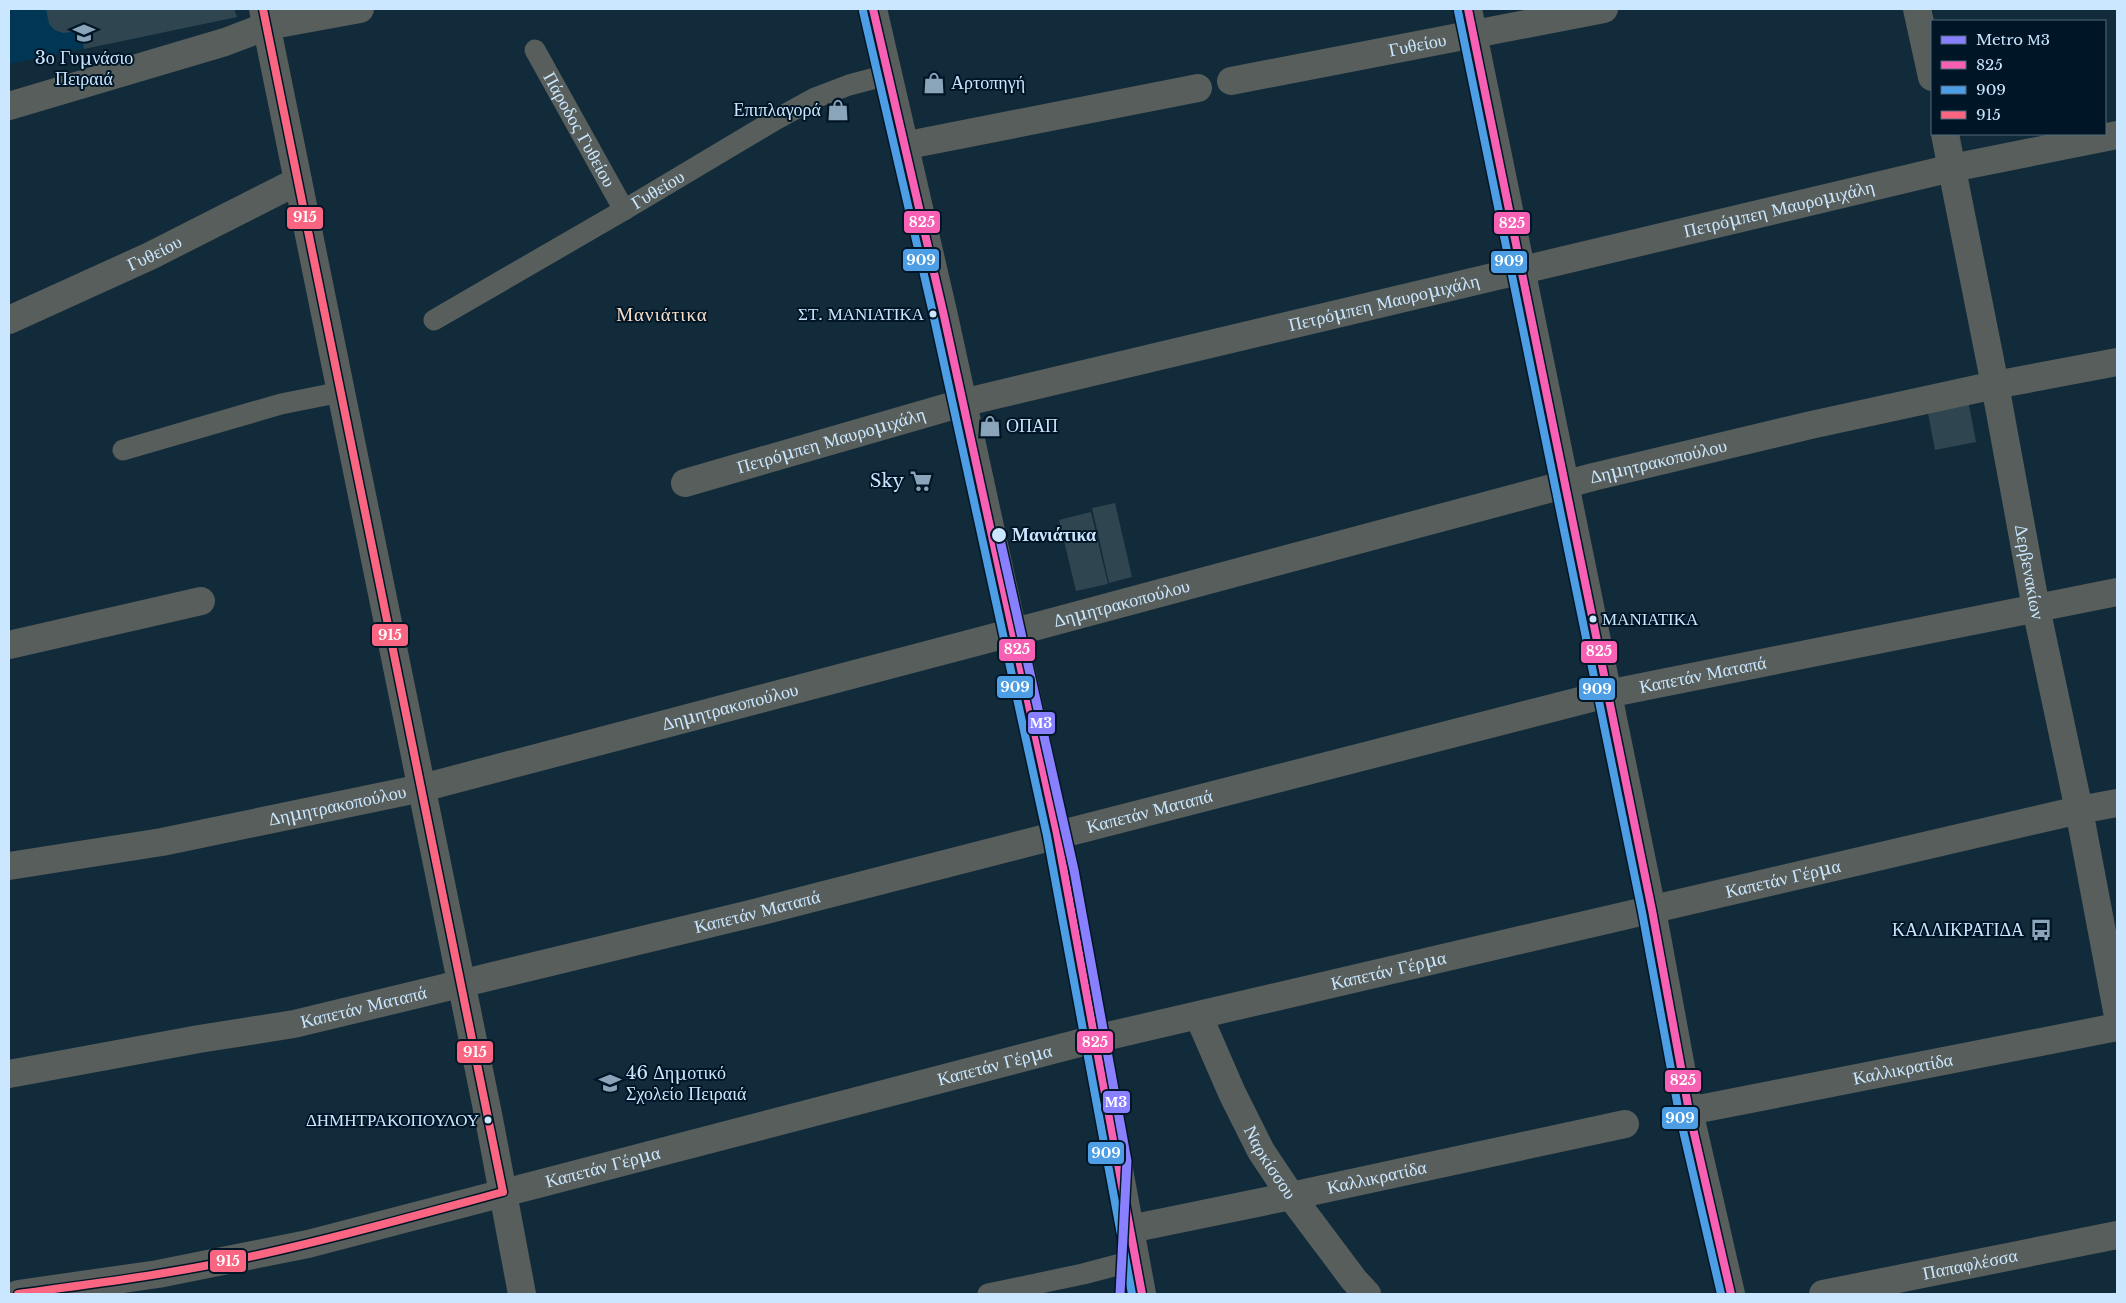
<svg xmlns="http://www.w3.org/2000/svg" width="2126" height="1303" font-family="'Libre Baskerville',serif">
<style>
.built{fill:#023655}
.building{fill:#2f4650}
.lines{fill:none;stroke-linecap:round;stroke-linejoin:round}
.service{stroke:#575e5b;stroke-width:21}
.minor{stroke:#575e5b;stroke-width:28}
.tertiary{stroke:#575e5b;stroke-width:28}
.bus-1-casing{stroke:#001626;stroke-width:11}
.bus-2-casing{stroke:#001626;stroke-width:11}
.bus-3-casing{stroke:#001626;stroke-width:11}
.bus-1{stroke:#f860b3;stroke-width:8}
.bus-2{stroke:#4d9ee5;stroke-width:8}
.bus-3{stroke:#fa6682;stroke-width:8}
.metro-1-casing{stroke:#001626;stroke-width:12}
.metro-1{stroke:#8880ff;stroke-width:9}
.bus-dot{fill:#cae7ff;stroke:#001626;stroke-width:2}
.labels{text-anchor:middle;stroke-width:4;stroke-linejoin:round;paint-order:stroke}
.bus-label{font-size:17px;fill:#cae7ff;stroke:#001626;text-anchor:end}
.street-label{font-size:18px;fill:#cae7ff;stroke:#001626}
.poi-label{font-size:18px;fill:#cae7ff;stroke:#001626;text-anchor:start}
.stop-label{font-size:18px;font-weight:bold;fill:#cae7ff;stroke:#001626;text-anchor:start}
.neighbourhood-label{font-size:19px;letter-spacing:1px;fill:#f8dfca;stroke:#001626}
.line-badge{stroke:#001626;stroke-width:2}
.badge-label{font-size:14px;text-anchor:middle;font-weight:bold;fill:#fff}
</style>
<rect width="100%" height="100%" fill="#122b3a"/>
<path class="built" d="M 9,9 L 234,9 L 237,17 L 9,64 Z"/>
<g class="building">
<path d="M 46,9 L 234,9 L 237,17 L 84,49 L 80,31 L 63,33 L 55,30 L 49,24 Z"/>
<path d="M 1968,400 L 1976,442 L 1935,450 L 1927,408 Z"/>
<path d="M 1115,503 L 1132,577 L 1109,583 L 1092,508 Z"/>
<path d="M 1091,512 L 1108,584 L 1076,591 L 1059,520 Z"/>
</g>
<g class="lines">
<g class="service">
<path id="s1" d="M 535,50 L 624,210"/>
<path id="s2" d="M 434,320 L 624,210 L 775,120 L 815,98 L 849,85 L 887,75"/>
<path d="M 123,450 L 281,404 L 341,392"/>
<path d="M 988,1294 L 1083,1274 L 1136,1260"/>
</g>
<g class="minor">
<path d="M 263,9 L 489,1119 L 522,1294"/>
<path d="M 1917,9 L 1932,77"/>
<path id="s3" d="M 1231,81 L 1604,9"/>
<path d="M 9,106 L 225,42 L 267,26 L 360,9"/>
<path id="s4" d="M 1945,134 L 1995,385 L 2036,608 L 2079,810 L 2117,1011"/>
<path d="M 903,146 L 1198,88"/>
<path id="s5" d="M 9,320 L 150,256 L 298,181"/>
<path id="s6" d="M 685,483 L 962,403 L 1952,168 L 2117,135"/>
<path d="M 9,645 L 201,601"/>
<path id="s7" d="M 9,866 L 162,842 L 422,788 L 1041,625 L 1593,477 L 1811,425 L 1995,385 L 2117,362"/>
<path id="s8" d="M 1199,1017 L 1232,1093 L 1261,1151 L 1291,1196 L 1354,1280 L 1367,1294"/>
<path id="s9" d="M 9,1074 L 199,1039 L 294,1024 L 754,913 L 1607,694 L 2117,592"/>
<path id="s10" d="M 1689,1111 L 2117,1027"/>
<path id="s11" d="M 1130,1229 L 1291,1196 L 1625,1124"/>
<path id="s12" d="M 18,1294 L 158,1274 L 308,1244 L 1095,1039 L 2079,810 L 2117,803"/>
<path id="s13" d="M 1823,1294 L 2117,1235"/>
</g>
<g class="tertiary">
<path d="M 873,9 L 944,316 L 1057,834 L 1142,1294"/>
<path d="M 1468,9 L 1652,910 L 1689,1111 L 1731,1294"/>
</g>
<g class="bus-1-casing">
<g id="bus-1">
<path d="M 873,9 L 944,316 L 1057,834 L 1142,1294"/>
<path d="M 1468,9 L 1652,910 L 1689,1111 L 1731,1294"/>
</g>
</g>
<g class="bus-2-casing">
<g id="bus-2">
<path d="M 863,11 L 934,318 L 1047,836 L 1132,1294"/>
<path d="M 1458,11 L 1642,912 L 1679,1113 L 1721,1294"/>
</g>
</g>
<g class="bus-3-casing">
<path id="bus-3" d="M 18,1294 C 91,1284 163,1275 235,1260 C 325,1241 414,1216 503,1192 L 263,9"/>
</g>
<use href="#bus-1" class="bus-1"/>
<use href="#bus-2" class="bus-2"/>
<use href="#bus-3" class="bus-3"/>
<g class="metro-1-casing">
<path id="metro-1" d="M 999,535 L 1074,870 L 1127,1161 L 1120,1294"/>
</g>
<use href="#metro-1" class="metro-1"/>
</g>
<defs>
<g id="school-bare" transform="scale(1.725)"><path d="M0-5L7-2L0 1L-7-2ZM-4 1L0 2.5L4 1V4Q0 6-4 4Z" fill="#8aa5ba" stroke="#001626" stroke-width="2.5" paint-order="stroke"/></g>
<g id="shop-bare" transform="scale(1.725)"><path d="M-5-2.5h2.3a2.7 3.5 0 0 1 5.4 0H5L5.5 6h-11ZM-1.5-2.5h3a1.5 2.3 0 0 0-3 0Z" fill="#8aa5ba" stroke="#001626" stroke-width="2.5" paint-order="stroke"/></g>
<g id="supermarket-bare" transform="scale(1.725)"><path d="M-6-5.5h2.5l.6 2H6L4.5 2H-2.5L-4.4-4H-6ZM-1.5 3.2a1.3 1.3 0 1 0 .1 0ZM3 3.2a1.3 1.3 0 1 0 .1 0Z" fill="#8aa5ba" stroke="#001626" stroke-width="2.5" paint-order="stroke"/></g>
<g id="bus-bare" transform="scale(1.725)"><path d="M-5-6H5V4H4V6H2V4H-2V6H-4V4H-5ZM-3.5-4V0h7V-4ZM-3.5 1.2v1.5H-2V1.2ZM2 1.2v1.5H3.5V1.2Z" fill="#8aa5ba" stroke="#001626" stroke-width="2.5" paint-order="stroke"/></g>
</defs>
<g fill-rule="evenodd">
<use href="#school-bare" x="84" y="33"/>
<use href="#shop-bare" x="934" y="83"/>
<use href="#shop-bare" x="838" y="110"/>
<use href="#shop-bare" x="990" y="426"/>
<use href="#supermarket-bare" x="921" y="481"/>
<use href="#bus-bare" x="2041" y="930"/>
<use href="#school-bare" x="610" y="1083"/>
</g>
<g class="bus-dot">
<circle cx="933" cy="314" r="4.5"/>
<circle cx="999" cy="535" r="8"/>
<circle cx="1593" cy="619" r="4.5"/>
<circle cx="488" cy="1120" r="4.5"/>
</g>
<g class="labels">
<g class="bus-label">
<text x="924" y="320">ΣΤ. ΜΑΝΙΑΤΙΚΑ</text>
<text x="1602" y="625" text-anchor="start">ΜΑΝΙΑΤΙΚΑ</text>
<text x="479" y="1126">ΔΗΜΗΤΡΑΚΟΠΟΥΛΟΥ</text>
</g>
<g class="street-label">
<text dy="6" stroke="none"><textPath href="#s3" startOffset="190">Γυθείου</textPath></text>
<text dy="6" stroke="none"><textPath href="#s1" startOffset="91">Πάροδος Γυθείου</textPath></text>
<text dy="6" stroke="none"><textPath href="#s2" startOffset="259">Γυθείου</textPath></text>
<text dy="6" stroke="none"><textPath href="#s6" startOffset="1128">Πετρόμπεη Μαυρομιχάλη</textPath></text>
<text dy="6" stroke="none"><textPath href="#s5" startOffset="160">Γυθείου</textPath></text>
<text dy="6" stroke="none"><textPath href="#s6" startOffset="722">Πετρόμπεη Μαυρομιχάλη</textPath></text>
<text dy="6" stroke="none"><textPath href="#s6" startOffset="152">Πετρόμπεη Μαυρομιχάλη</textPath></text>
<text dy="6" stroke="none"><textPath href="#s7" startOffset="1699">Δημητρακοπούλου</textPath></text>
<text dy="6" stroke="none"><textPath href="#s4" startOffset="446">Δερβενακίων</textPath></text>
<text dy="6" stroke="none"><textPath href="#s7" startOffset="1144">Δημητρακοπούλου</textPath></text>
<text dy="6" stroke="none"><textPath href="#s9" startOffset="1741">Καπετάν Ματαπά</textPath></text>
<text dy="6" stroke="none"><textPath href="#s7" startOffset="739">Δημητρακοπούλου</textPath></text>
<text dy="6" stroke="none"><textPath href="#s7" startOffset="334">Δημητρακοπούλου</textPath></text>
<text dy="6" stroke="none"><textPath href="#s9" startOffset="1171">Καπετάν Ματαπά</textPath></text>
<text dy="6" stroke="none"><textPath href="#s12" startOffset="1814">Καπετάν Γέρμα</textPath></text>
<text dy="6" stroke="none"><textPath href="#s9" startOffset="766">Καπετάν Ματαπά</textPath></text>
<text dy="6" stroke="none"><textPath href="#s12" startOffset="1409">Καπετάν Γέρμα</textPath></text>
<text dy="6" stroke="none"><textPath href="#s9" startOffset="361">Καπετάν Ματαπά</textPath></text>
<text dy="6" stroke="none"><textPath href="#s12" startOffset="1004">Καπετάν Γέρμα</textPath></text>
<text dy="6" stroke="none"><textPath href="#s10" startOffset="218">Καλλικρατίδα</textPath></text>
<text dy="6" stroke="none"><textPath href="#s8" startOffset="162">Ναρκίσσου</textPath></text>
<text dy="6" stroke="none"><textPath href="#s12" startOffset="599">Καπετάν Γέρμα</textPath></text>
<text dy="6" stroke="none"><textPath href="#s11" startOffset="252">Καλλικρατίδα</textPath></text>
<text dy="6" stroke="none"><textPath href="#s13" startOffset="150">Παπαφλέσσα</textPath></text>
</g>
<g class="poi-label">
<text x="84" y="64" text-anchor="middle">3ο Γυμνάσιο<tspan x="84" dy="21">Πειραιά</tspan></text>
<text x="951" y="89">Αρτοπηγή</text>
<text x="821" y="116" text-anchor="end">Επιπλαγορά</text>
<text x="1006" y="432">ΟΠΑΠ</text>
<text x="904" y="487" text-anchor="end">Sky</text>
<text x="2024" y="936" text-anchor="end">ΚΑΛΛΙΚΡΑΤΙΔΑ</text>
<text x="626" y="1079">46 Δημοτικό<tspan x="626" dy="21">Σχολείο Πειραιά</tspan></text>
</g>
<g class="stop-label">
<text x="1012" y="541">Μανιάτικα</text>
</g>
<g class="neighbourhood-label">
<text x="662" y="321">Μανιάτικα</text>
</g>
</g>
<g class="line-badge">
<rect x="286" y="206" width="38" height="24" rx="5" fill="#fa6682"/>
<rect x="903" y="210" width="38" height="24" rx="5" fill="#f860b3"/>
<rect x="1493" y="211" width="38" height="24" rx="5" fill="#f860b3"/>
<rect x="902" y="248" width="38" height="24" rx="5" fill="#4d9ee5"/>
<rect x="1490" y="250" width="38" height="24" rx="5" fill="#4d9ee5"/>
<rect x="371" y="623" width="38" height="24" rx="5" fill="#fa6682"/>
<rect x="998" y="638" width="38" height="24" rx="5" fill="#f860b3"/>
<rect x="1580" y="640" width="38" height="24" rx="5" fill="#f860b3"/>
<rect x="996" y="675" width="38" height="24" rx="5" fill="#4d9ee5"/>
<rect x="1578" y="677" width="38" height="24" rx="5" fill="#4d9ee5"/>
<rect x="1027" y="711" width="29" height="24" rx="5" fill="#8880ff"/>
<rect x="1076" y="1030" width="38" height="24" rx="5" fill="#f860b3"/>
<rect x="456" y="1040" width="38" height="24" rx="5" fill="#fa6682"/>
<rect x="1664" y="1069" width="38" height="24" rx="5" fill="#f860b3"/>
<rect x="1102" y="1090" width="29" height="24" rx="5" fill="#8880ff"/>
<rect x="1661" y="1106" width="38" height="24" rx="5" fill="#4d9ee5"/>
<rect x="1087" y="1141" width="38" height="24" rx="5" fill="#4d9ee5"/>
<rect x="209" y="1249" width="38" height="24" rx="5" fill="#fa6682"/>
</g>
<g class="badge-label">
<text x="305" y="222">915</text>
<text x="922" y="227">825</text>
<text x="1512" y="228">825</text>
<text x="921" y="265">909</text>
<text x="1509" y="266">909</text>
<text x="390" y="640">915</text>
<text x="1017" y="654">825</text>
<text x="1599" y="656">825</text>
<text x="1015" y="692">909</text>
<text x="1597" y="694">909</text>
<text x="1041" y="728">Μ3</text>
<text x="1095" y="1047">825</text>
<text x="475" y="1057">915</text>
<text x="1683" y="1085">825</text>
<text x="1116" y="1107">Μ3</text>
<text x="1680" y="1123">909</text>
<text x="1106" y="1158">909</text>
<text x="228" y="1266">915</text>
</g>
<rect width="2126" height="1303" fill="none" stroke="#cae7ff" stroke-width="20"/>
<rect x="1931" y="20" width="175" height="115" fill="#001626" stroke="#516a7d"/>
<rect x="1941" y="36" width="25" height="8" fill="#8880ff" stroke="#516a7d"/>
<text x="1976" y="45" font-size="15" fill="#cae7ff">Metro Μ3</text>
<rect x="1941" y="61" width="25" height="8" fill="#f860b3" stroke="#516a7d"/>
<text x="1976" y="70" font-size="15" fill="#cae7ff">825</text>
<rect x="1941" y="86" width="25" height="8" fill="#4d9ee5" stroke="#516a7d"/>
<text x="1976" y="95" font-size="15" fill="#cae7ff">909</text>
<rect x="1941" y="111" width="25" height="8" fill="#fa6682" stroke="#516a7d"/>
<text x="1976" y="120" font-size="15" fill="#cae7ff">915</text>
</svg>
